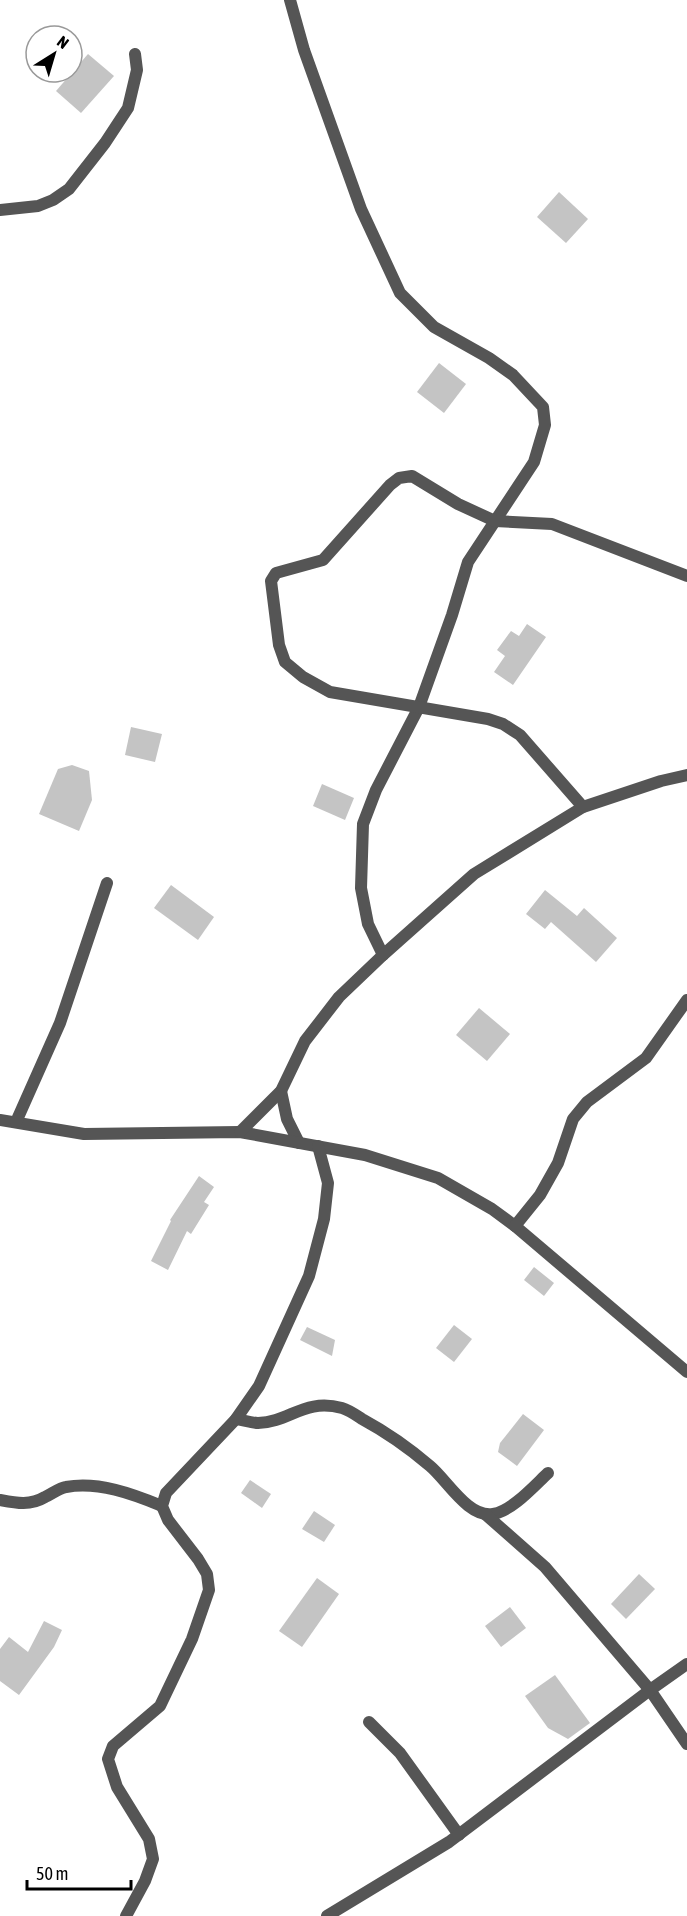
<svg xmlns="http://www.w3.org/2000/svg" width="687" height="1916" font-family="'Asap Condensed',sans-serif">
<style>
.building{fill:#c4c4c4}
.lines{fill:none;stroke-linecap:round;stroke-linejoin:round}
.street{stroke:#555;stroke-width:12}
</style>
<rect width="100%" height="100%" fill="#fff"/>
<g class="building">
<path d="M 88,54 L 114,76 L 81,113 L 56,91 Z"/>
<path d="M 559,192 L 588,219 L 566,243 L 537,217 Z"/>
<path d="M 439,363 L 466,384 L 444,413 L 417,392 Z"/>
<path d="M 527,624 L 546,637 L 513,685 L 494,672 L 505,656 L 497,650 L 511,631 L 519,636 Z"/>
<path d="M 131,727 L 162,734 L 155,762 L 125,755 Z"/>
<path d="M 72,765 L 89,771 L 92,800 L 79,831 L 39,814 L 58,769 Z"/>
<path d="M 322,784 L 354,798 L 345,820 L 313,806 Z"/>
<path d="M 171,885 L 214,917 L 198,940 L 154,908 Z"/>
<path d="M 545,890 L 577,916 L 584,908 L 617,938 L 596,962 L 551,922 L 545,929 L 526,914 Z"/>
<path d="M 479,1008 L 510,1034 L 487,1061 L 456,1035 Z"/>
<path d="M 199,1176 L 214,1187 L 204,1202 L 209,1205 L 191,1234 L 187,1231 L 168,1270 L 151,1261 L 171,1221 L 170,1220 Z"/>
<path d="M 534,1267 L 554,1283 L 544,1296 L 524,1280 Z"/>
<path d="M 454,1325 L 472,1339 L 454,1362 L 436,1348 Z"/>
<path d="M 307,1327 L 335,1340 L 332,1356 L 300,1340 Z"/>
<path d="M 523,1414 L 544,1430 L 517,1466 L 498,1452 L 500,1443 Z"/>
<path d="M 250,1480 L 271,1494 L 262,1508 L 241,1493 Z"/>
<path d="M 314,1511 L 335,1525 L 324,1542 L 302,1529 Z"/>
<path d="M 639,1574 L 655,1589 L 626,1619 L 611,1604 Z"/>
<path d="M 317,1578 L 339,1594 L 302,1647 L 279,1631 Z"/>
<path d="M 510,1607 L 526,1628 L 501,1647 L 485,1626 Z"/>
<path d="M 44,1621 L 62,1630 L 54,1647 L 19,1695 L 0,1681 L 0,1649 L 9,1637 L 28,1652 Z"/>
<path d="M 555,1675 L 590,1723 L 568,1739 L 548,1728 L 525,1696 Z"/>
</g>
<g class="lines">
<g class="street">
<path d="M 290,0 L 304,50 L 361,209 L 400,293 L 434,327 L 489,358 L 513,375 L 543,407 L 545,425 L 534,462 L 468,562 L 452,615 L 419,707 L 376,790 L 363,824 L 361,888 L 368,924 L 383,955"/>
<path d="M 0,210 L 38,206 L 53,200 L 69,189 L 105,143 L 128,108 L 137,70 L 135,54"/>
<path d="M 583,807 L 520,735 L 503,724 L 488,719 L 330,692 L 303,677 L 285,662 L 279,645 L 271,581 L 276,573 L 323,560 L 390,485 L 399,478 L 412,476 L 458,504 L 495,521 L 552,524 L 687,576"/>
<path d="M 281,1091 L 287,1119 L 299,1143"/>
<path d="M 0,1120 L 84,1134 L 240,1132 L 365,1155 L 438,1178 L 492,1209 L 515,1226 L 687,1372"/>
<path d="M 16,1122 L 60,1023 L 107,883"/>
<path d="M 240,1132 L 281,1091 L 305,1041 L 339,997 L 383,955 L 474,874 L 583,807 L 661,781 L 687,775"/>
<path d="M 515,1226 L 540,1195 L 558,1163 L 573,1119 L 587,1102 L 646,1058 L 687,1000"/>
<path d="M 236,1419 C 243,1420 251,1423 258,1423 C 290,1422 304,1398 342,1408 C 349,1410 356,1415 362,1419 C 386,1432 409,1448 430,1466 C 447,1480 468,1518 493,1514 C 512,1511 534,1486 548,1473"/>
<path d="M 0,1500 C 16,1503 30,1506 45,1497 C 52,1494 59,1488 66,1487 C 98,1481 133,1494 162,1506"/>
<path d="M 485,1514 L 545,1567 L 650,1690 L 687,1744"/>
<path d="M 369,1722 L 400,1753 L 459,1835"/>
<path d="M 126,1916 L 145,1881 L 153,1859 L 149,1839 L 117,1787 L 108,1759 L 113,1746 L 160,1706 L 192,1639 L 209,1590 L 207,1574 L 198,1559 L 168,1520 L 162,1506 L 166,1493 L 236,1419 L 259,1386 L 309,1276 L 324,1219 L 328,1183 L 318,1146"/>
<path d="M 327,1916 L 449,1842 L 650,1690 L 687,1664"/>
</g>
</g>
<g transform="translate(54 54) rotate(37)"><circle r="28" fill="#ffffff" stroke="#999999" stroke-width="1.5"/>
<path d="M0-4.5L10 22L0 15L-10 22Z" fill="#000000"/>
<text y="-9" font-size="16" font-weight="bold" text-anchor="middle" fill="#000000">N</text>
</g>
<path d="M27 1880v9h104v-9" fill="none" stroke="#000000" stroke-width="3"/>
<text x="36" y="1880" font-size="18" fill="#000000" stroke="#ffffff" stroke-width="4.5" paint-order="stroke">50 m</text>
</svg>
